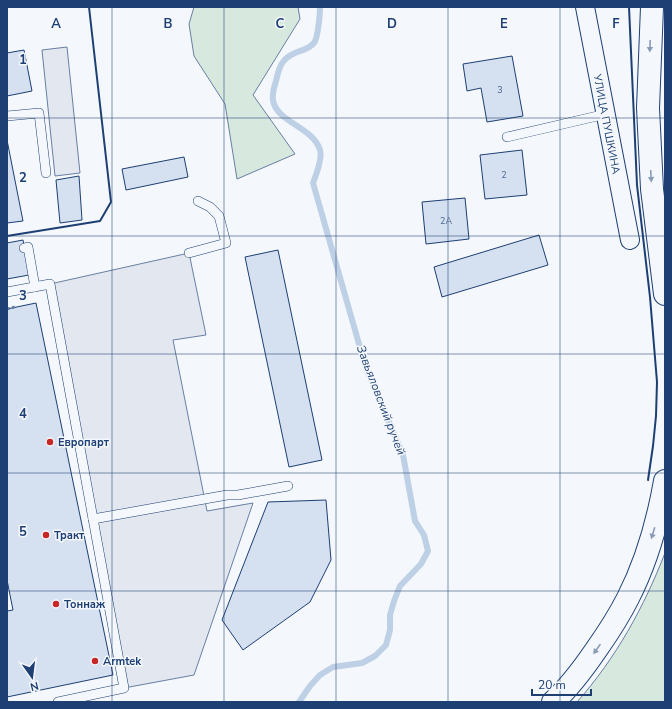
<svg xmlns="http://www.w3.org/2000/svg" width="672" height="709" font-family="'Nunito Sans',sans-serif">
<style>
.green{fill:#d7e8df;stroke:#687fa3}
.parking{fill:#e3e8f0;stroke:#687fa3}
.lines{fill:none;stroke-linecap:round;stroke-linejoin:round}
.stream{stroke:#bed0e5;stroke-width:6}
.building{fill:#d5e0f0;stroke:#1d3f73}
.service-casing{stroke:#1d3f73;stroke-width:10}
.minor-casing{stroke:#1d3f73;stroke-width:20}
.primary-casing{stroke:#1d3f73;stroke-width:24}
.path{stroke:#5e769c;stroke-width:2.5;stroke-dasharray:3 2;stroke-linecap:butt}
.service{stroke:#f4f7fb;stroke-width:9}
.minor{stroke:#f4f7fb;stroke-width:18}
.primary{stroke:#f4f7fb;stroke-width:22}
.wall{stroke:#1d3f73;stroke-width:2}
.oneway{fill:#889bb7}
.grid{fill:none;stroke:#1d3f73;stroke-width:1;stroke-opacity:0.55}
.poi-dot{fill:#c62828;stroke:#f4f7fb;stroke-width:1.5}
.labels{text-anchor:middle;stroke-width:3;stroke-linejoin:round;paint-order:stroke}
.number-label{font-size:9px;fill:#4b6792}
.street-label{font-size:11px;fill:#1d3f73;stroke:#f4f7fb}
.poi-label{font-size:11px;font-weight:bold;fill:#1d3f73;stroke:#f4f7fb;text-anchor:start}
.water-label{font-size:12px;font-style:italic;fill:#1d3f73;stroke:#f4f7fb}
.grid-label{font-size:13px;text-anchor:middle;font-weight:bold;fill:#1d3f73;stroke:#f4f7fb;stroke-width:3;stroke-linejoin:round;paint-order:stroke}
</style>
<rect width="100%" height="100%" fill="#f4f7fb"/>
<g class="green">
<path d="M 194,7 L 298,7 L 300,19 L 253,95 L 295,154 L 237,179 L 225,104 L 194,56 L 189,24 Z"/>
<path d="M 665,553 L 665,702 L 577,702 C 616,658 644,607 665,553 Z"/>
</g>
<g class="parking">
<path d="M 67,47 L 80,173 L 55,176 L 42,50 Z"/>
<path d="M 189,253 L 206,335 L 173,340 L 207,511 L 253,503 L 194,675 L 124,688 L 50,284 Z"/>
</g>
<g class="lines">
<path class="stream" d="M 299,702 L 310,686 L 320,675 L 333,667 L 362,663 L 375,656 L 386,645 L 390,630 L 390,615 L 394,601 L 400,586 L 421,564 L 428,551 L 424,535 L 415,521 L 403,455 L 365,365 L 313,183 C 316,175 323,158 320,150 C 313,127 276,122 273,100 C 272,94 274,87 276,81 C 279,68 281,59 295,53 C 302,50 309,49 314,43 C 318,38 320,14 320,7"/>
</g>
<g class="building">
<path d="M 24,50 L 32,91 L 7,96 L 7,53 Z"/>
<path d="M 512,56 L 523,116 L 487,122 L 481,88 L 467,91 L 463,64 Z"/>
<path d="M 7,140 L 23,221 L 7,223 Z"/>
<path d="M 522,150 L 527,195 L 485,199 L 480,155 Z"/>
<path d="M 184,157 L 188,177 L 126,190 L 122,169 Z"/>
<path d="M 79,176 L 82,220 L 60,223 L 56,180 Z"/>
<path d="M 465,198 L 469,239 L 426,244 L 422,202 Z"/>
<path d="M 539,235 L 548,265 L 442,297 L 434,267 Z"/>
<path d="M 23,240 L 29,275 L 7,279 L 7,243 Z"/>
<path d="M 278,250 L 322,460 L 289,467 L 245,257 Z"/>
<path d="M 36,303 L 113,675 L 7,697 L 7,611 L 13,610 L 7,580 L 7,309 Z"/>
<path d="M 326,500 L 331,560 L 310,602 L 243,650 L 222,620 L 268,502 Z"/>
</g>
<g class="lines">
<g class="service-casing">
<g id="service">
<path d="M 7,116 L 39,113 L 46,173"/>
<path d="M 507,137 L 606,114"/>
<path d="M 24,248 L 28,247 L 35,287"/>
<path d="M 189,253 L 226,243 L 219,216 L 210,207 L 198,201"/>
<path d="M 7,292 L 50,284 L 124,688 L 58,702"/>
<path d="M 93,519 L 227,495 L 238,495 L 288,486"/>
</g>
</g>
<g class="minor-casing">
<path id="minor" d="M 585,7 L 630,240"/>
</g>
<g class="primary-casing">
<g id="primary">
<path d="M 652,7 L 648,108 L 652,189 L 665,294"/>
<path d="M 553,702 C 570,687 583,669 596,650 C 608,633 619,616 628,598 C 647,561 658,521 665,481"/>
</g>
</g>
<path class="path" d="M 7,309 L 15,307"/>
<use href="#service" class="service"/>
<use href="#minor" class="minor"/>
<use href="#primary" class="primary"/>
<g class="wall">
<path d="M 629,7 L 637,185 L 650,297 L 657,382 L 656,416 L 653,446 L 648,480"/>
<path d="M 7,236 L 100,221 L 111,202 L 89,7"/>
</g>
</g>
<defs><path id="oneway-solid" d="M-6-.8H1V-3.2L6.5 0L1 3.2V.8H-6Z"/></defs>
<g class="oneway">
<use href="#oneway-solid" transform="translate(650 46) rotate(92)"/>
<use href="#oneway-solid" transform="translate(651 176) rotate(87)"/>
<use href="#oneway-solid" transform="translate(653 533) rotate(107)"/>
<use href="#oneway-solid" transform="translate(597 649) rotate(125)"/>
</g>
<path class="grid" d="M 112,7 L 112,702M 224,7 L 224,702M 336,7 L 336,702M 448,7 L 448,702M 560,7 L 560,702M 7,118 L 665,118M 7,236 L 665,236M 7,354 L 665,354M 7,473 L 665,473M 7,591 L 665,591"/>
<g class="poi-dot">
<circle cx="50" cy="442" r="4"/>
<circle cx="46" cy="535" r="4"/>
<circle cx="56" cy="604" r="4"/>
<circle cx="95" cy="661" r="4"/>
</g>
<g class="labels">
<g class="number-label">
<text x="500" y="93">3</text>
<text x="504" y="178">2</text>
<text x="446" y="224">2А</text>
</g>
<g class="street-label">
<text transform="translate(607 124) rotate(79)" y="4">УЛИЦА ПУШКИНА</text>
</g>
<g class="poi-label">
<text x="58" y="446">Европарт</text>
<text x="54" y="539">Тракт</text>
<text x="64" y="608">Тоннаж</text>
<text x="103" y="665">Armtek</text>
</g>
<g class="water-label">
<text transform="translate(381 400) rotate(69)" y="4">Завьяловский ручей</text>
</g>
</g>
<g class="grid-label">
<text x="56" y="28">A</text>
<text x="168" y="28">B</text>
<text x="280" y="28">C</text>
<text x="392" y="28">D</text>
<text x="504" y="28">E</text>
<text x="616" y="28">F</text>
<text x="23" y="64">1</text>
<text x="23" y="182">2</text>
<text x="23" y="300">3</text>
<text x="23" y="418">4</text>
<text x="23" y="536">5</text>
</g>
<rect width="672" height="709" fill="none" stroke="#1d3f73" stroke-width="16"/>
<g transform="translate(32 677) rotate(166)" stroke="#f4f7fb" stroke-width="3" paint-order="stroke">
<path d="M0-3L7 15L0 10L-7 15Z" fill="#1d3f73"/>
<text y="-6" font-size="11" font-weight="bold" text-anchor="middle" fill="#1d3f73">N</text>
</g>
<path d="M532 689v6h59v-6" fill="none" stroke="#1d3f73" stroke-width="2"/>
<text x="538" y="689" font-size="12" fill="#1d3f73" stroke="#f4f7fb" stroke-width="3" paint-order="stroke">20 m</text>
</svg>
